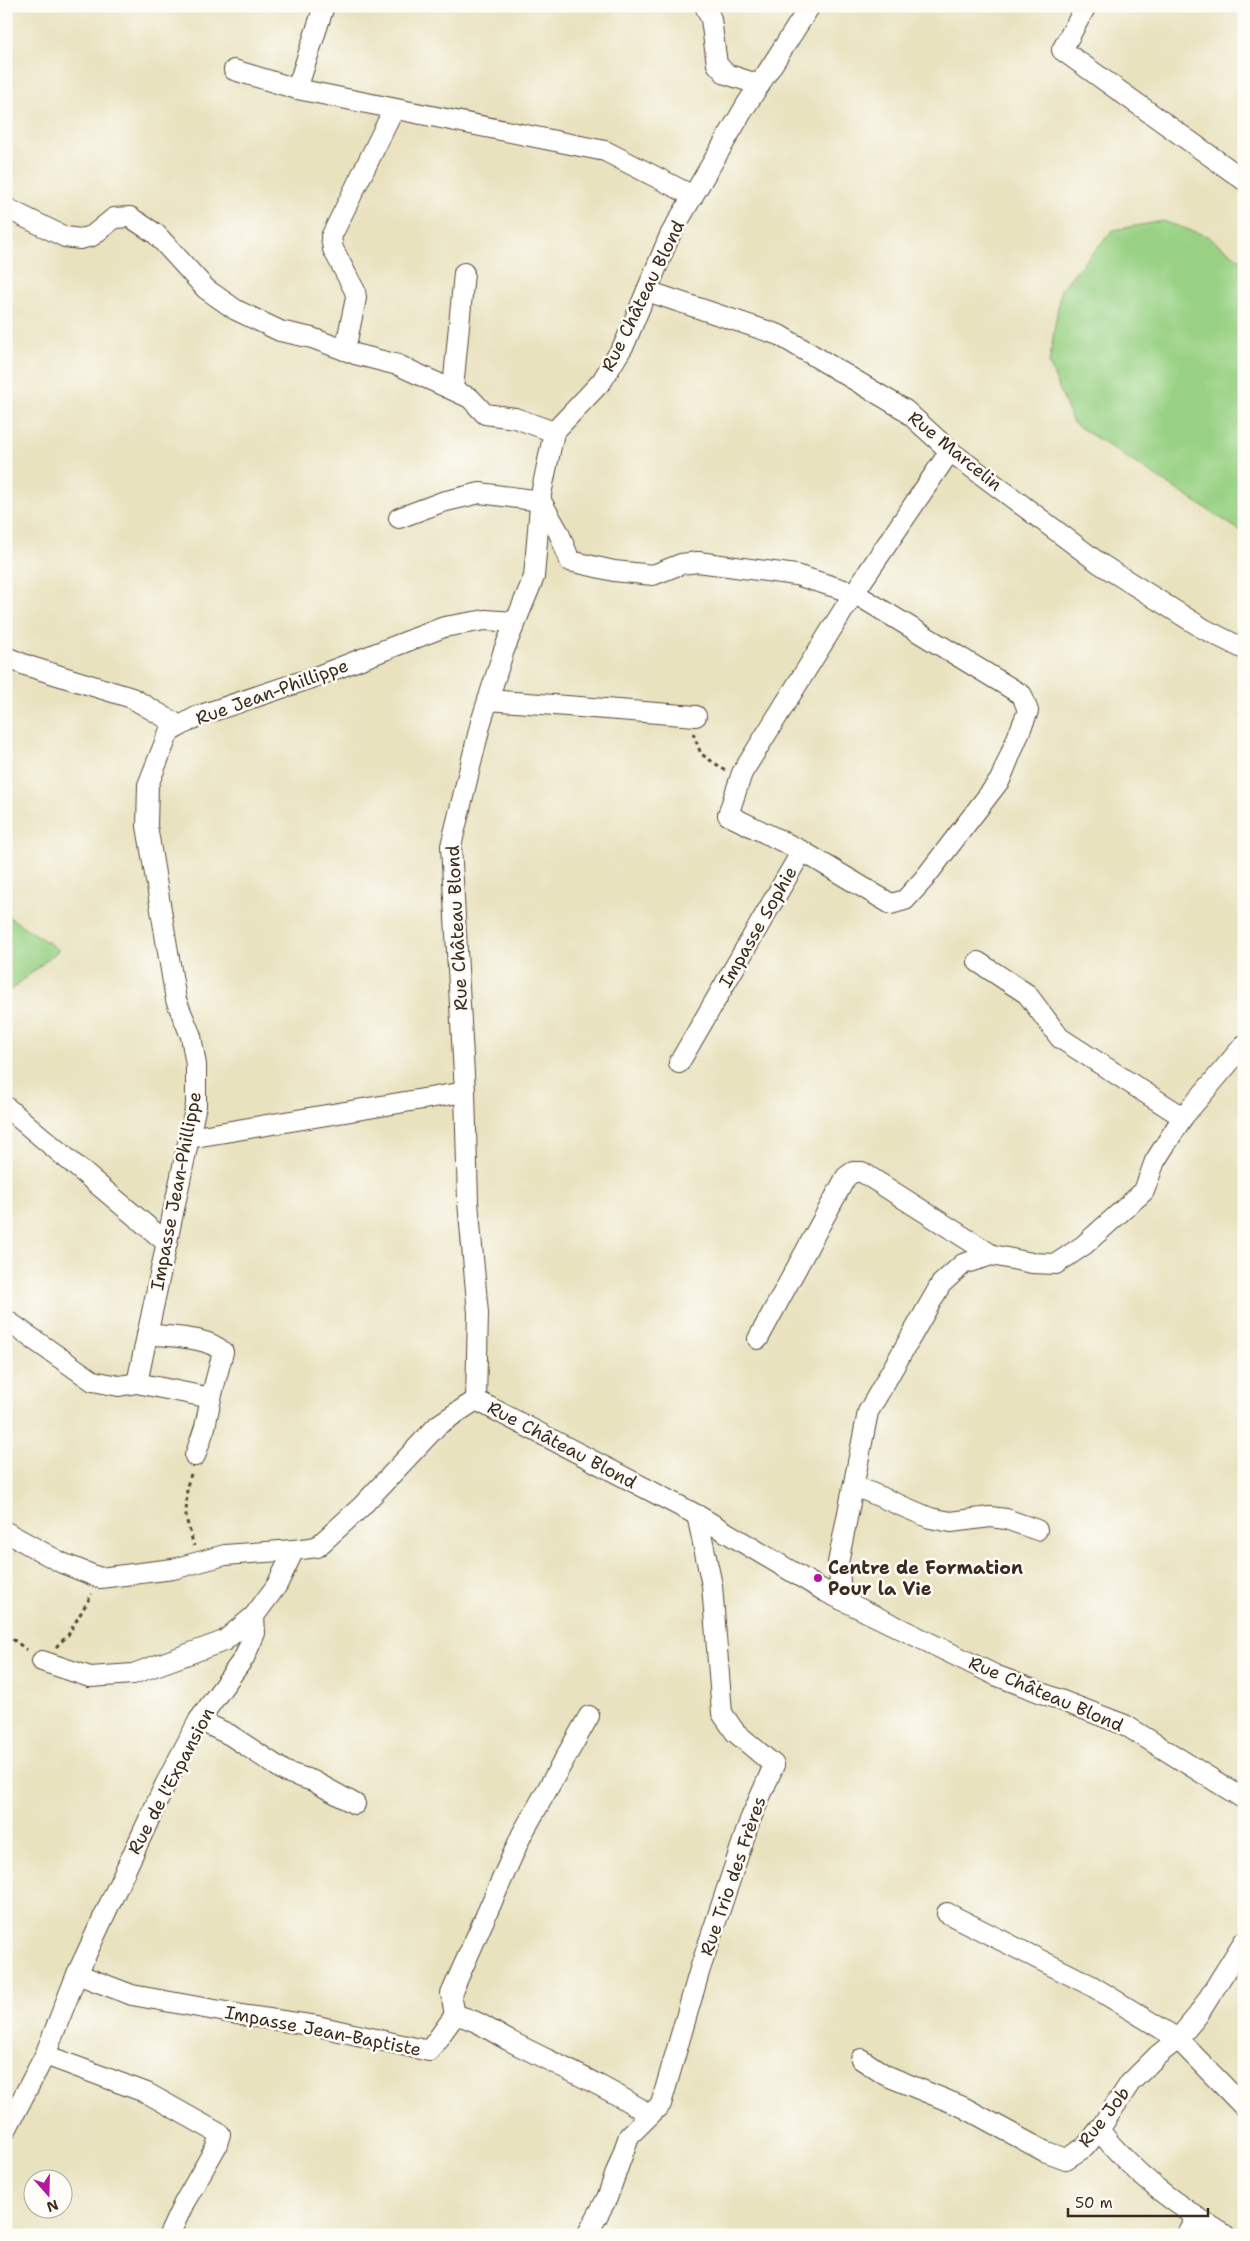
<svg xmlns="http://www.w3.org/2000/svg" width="1250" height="2241" font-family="'Shantell Sans',sans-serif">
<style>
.grass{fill:#99d184;stroke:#6a7e51}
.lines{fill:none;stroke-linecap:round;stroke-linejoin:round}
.minor-casing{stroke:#554636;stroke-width:22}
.path{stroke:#554636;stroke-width:3;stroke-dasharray:4 4;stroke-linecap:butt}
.minor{stroke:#fff;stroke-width:20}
.poi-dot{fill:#b5179e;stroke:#fdfcf7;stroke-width:2}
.labels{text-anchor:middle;stroke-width:5;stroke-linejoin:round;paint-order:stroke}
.street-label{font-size:18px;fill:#3b2a1e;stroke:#fdfcf7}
.poi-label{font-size:18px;font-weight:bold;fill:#3b2a1e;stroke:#fdfcf7;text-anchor:start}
</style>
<rect width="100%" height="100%" fill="#fdfcf7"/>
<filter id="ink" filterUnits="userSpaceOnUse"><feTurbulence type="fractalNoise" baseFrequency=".02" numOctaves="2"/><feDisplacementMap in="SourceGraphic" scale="10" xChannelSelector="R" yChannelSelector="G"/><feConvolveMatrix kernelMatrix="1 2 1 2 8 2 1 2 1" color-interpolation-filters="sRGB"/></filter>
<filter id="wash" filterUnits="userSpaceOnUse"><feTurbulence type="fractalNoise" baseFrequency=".0096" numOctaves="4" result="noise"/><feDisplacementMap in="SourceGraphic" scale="20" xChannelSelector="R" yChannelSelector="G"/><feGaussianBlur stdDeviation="1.12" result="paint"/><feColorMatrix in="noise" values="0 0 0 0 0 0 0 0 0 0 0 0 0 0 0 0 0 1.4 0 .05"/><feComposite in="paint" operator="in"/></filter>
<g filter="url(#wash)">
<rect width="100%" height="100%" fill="#e9e2bf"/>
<g class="grass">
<path d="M 1163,221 L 1207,236 L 1244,262 L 1244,533 L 1073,423 L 1049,363 L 1061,288 L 1113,230 Z"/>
<path d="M 6,915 L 59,950 L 6,994 Z"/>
</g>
</g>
<g filter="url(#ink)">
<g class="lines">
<g class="minor-casing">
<g id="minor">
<path d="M 705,6 L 711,19 L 717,64 L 726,74 L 760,85"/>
<path d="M 1086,6 L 1062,50 L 1244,180"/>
<path d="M 234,70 L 297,89 L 605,151 L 693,196"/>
<path d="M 297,89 L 324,6"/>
<path d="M 6,208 L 65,237 L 80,239 L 92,236 L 114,218 L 130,217 L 156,234 L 206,289 L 236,310 L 280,331 L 312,338 L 355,354 L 398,365 L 470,398 L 485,414 L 515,418 L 554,432"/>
<path d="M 647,291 L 779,335 L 905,410 L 950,451 L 1099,563 L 1204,629 L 1244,649"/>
<path d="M 345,350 L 356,298 L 355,291 L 333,249 L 331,237 L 394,109"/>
<path d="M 453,389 L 464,273"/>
<path d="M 399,518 L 442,502 L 480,493 L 541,501 L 559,533 L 570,561 L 614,571 L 653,575 L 681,564 L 698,562 L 796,575 L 854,593 L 1022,695 L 1028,711 L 1000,780 L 924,879 L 905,900 L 891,904 L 802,851"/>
<path d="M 6,657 L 28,666 L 132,698 L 180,726 L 198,716 L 315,677 L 444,627 L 485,620 L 516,622"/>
<path d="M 488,700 L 696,716"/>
<path d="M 180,726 L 169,732 L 148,785 L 147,826 L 176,1000 L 191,1036 L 196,1065 L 196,1105 L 137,1383 L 211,1398 L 205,1427 L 195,1456"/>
<path d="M 978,962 L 1027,994 L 1060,1038 L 1183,1117"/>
<path d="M 679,1063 L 802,851 L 728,815 L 742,773 L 854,593 L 950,451"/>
<path d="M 6,1107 L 167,1243"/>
<path d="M 189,1138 L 465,1092"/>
<path d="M 6,1320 L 93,1381 L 119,1386 L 137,1383"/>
<path d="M 147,1334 C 169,1337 207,1336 223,1352 L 211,1398"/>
<path d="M 758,1339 L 846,1177 L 853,1172 L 862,1172 L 992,1255"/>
<path d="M 476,1400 L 478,1313 L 468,1202 L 465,1092 L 451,846 L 481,722 L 504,650 L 534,577 L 541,494 L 554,432 L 602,381 L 625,343 L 670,235 L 745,107 L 810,6"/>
<path d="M 476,1400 L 697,1515 L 826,1592 L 995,1675 L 1125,1725 L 1244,1799"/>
<path d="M 855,1486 L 930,1518 L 951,1522 L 990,1517 L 1006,1519 L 1037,1530"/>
<path d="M 6,1532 L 62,1563 L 100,1578 L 173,1569 L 225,1555 L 294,1550"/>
<path d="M 842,1600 L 838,1563 L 868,1412 L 941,1284 L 963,1264 L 992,1255 L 1032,1263 L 1056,1264 L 1084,1245 L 1144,1191 L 1155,1161 L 1183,1117 L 1244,1045"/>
<path d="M 42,1661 L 90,1677 L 133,1674 L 224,1641 L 254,1616"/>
<path d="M 199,1720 L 230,1735 L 286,1772 L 313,1781 L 355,1804"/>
<path d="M 947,1913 L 1092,1986 L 1178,2039 L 1244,2107"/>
<path d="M 77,1974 L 132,1995 L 248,2016 L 317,2026 L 429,2051 L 455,2015 C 477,2019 490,2031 510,2041 C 557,2065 606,2086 650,2115"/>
<path d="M 455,2015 L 451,1994 L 522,1834 L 589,1716"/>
<path d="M 45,2055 L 147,2093 L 220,2134 L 216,2147 L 184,2203 L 169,2235"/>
<path d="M 861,2059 L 885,2075 L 963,2107 L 1044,2151 L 1066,2159 L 1085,2147 L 1099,2130 L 1130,2083 L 1158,2055 L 1178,2039 L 1198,2015 L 1244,1941"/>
<path d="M 6,2130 L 45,2055 L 77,1974 L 165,1785 L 199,1720 L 244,1658 L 255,1633 L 254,1616 L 277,1585 L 294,1550 L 317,1547 L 361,1507 L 438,1425 L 476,1400"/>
<path d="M 1099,2130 C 1135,2176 1175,2204 1225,2235"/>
<path d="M 587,2235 L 607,2198 L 629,2136 L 661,2104 L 700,1969 L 750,1820 L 774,1765 L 735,1732 L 722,1713 L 712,1585 L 697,1515"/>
<path d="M 1187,2235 L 1197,2217"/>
</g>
</g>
<g class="path">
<path d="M 693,733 L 701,754 L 725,770"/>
<path d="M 191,1474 L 187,1486 L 186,1518 L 194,1546"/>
<path d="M 6,1634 L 27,1650"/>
<path d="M 56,1647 L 68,1635 L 92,1594"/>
</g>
<use href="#minor" class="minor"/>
</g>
</g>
<circle class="poi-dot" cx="818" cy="1578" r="5"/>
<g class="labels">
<g class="street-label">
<text transform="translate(643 296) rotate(-64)" y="6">Rue Château Blond</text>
<text transform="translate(955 451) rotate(39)" y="6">Rue Marcelin</text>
<text transform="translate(272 692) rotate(-20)" y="6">Rue Jean-Phillippe</text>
<text transform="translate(758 927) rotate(-60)" y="6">Impasse Sophie</text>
<text transform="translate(457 928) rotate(-93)" y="6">Rue Château Blond</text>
<text transform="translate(176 1191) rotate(-79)" y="6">Impasse Jean-Phillippe</text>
<text transform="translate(562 1445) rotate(28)" y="6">Rue Château Blond</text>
<text transform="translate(1046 1694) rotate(23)" y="6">Rue Château Blond</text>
<text transform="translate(171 1781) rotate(-62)" y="6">Rue de l'Expansion</text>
<text transform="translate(733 1876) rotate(-71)" y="6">Rue Trio des Frères</text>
<text transform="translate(323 2031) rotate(11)" y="6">Impasse Jean-Baptiste</text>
<text transform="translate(1104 2117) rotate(-52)" y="6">Rue Job</text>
</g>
<g class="poi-label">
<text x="828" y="1574">Centre de Formation<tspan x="828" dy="21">Pour la Vie</tspan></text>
</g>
</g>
<rect width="1250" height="2241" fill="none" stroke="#fdfcf7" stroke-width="25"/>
<g transform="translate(48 2194) rotate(160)"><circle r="24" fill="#fdfcf7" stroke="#afa8a0"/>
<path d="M0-4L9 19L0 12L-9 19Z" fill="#b5179e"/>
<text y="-8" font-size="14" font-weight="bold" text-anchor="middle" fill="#3b2a1e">N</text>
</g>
<path d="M1068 2208v8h140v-8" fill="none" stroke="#3b2a1e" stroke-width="2.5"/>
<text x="1075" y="2208" font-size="15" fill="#3b2a1e" stroke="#fdfcf7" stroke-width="4" paint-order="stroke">50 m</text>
</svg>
